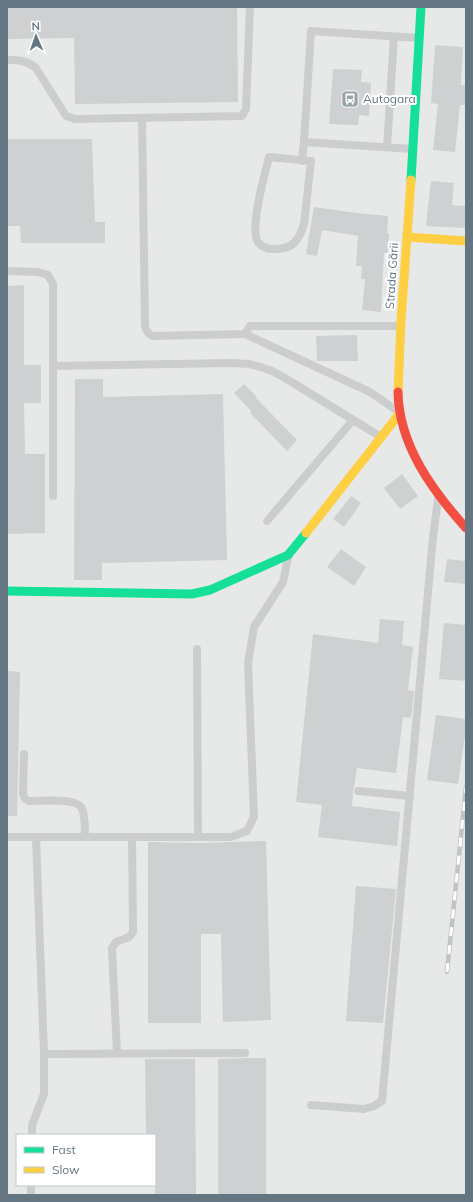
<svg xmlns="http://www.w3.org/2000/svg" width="473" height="1202" font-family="Mulish,sans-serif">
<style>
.built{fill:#e7e9e8;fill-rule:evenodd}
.building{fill:#ced0d1}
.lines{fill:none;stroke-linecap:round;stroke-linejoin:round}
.lane{stroke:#cccdce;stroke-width:8}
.fast{stroke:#16e098;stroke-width:9}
.slow{stroke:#ffcf43;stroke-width:9}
.jam{stroke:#f24e42;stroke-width:9}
.rail-casing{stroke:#c1c3c4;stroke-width:4.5}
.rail{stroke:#fff;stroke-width:3;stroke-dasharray:9;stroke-linecap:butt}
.labels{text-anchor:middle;stroke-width:4;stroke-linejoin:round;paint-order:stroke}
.poi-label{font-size:12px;fill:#637681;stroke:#fff;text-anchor:start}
.street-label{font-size:12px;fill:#637681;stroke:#fff}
</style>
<rect width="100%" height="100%" fill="#f7f7f6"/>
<path class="built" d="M 7,7 L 466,7 L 466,1195 L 7,1195 ZM 17,1135 L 155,1135 L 155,1185 L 17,1185 Z"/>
<g class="building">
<path d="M 7,7 L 237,7 L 238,102 L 75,104 L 74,38 L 7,39 Z"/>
<path d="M 435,45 L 463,47 L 461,85 L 466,85 L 466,105 L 460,105 L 455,152 L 433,150 L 438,104 L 431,103 Z"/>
<path d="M 333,69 L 362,70 L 361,82 L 371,83 L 369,116 L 359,115 L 358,125 L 329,124 Z"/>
<path d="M 7,139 L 92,139 L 95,222 L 105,222 L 105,243 L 21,243 L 20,226 L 7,226 Z"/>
<path d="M 431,181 L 454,183 L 452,205 L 466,206 L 466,228 L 426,226 Z"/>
<path d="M 314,207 L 364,214 L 388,216 L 387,233 L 389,233 L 388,253 L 384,253 L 381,312 L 362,310 L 365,279 L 361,279 L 362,266 L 356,266 L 358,236 L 322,230 L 317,256 L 306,254 Z"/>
<path d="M 24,285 L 24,365 L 41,365 L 41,403 L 24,403 L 25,454 L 45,454 L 45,533 L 7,534 L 7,286 Z"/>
<path d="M 357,335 L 358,361 L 317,361 L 316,336 Z"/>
<path d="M 75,379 L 103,379 L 103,397 L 223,394 L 227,560 L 102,563 L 102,580 L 74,580 Z"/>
<path d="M 244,384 L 256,396 L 255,397 L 297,440 L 287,451 L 250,413 L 251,411 L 234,393 Z"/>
<path d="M 402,474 L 418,496 L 400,509 L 384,488 Z"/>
<path d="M 351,496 L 361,503 L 344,527 L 333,519 Z"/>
<path d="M 341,549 L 366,567 L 354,586 L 327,567 Z"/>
<path d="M 447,559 L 466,561 L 466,584 L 444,582 Z"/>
<path d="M 380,619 L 404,621 L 402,645 L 413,647 L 408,690 L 414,691 L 411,718 L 403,717 L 396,773 L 357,768 L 354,787 L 353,790 L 353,794 L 352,806 L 400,812 L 397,846 L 318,837 L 322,805 L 296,802 L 313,634 L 378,643 Z"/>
<path d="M 444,623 L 466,625 L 466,681 L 439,679 Z"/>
<path d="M 7,671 L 20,672 L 17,816 L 7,816 Z"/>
<path d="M 436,715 L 466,719 L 466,729 L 458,784 L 427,780 Z"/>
<path d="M 266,841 L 271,1020 L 223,1022 L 221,934 L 201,934 L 201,1023 L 148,1023 L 148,842 L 201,843 Z"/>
<path d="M 356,886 L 396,889 L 383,1023 L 346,1021 Z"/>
<path d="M 245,1058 L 266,1058 L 266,1195 L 218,1195 L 218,1059 Z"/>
<path d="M 145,1059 L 195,1059 L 196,1195 L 155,1195 L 155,1135 L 146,1135 Z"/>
</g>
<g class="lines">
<g class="lane">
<path d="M 7,60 C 19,60 26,60 36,68 L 66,116 L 75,119 L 242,116 L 246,109 L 250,7"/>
<path d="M 142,118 L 145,326 C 146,331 148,334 153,336 L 245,334 L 250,326 L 400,326"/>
<path d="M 387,147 L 394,37"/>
<path d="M 413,149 L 304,142 L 311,31 L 419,38"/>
<path d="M 269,157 L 311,161 L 304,224 C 301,234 295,247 283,248 C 274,250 264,250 258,242 C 249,228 265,174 269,157 Z"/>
<path d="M 302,161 L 304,142"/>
<path d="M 7,271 L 38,272 L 48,275 L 53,284 L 53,496"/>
<path d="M 245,334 L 370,392 L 396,410"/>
<path d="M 53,366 L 232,363 L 249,364 L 261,367 L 272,371 L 285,378 L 381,437"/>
<path d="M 267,521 L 353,420"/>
<path d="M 197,649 L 198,837"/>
<path d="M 24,754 L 23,794 L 25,799 L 29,801 C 41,801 78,797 82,809 C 85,815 85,830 85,837"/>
<path d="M 358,791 L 410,796"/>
<path d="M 7,837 L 231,837 L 247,831 L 254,817 L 248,663 L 254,627 L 283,582 L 288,558"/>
<path d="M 117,1053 L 112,948 L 116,942 L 129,937 L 133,932 L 132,837"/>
<path d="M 44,1054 L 245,1053"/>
<path d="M 311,1105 L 364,1109 L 374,1106 L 382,1101 L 433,537 L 438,499"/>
<path d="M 32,1135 L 32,1125 L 44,1094 L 44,1054 L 36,837"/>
<path d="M 31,1195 L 31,1185"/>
</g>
<g class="fast">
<path d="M 411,180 L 421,7"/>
<path d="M 7,591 L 192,594 L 210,590 L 288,555 L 306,533"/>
</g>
<g class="slow">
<path d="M 407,237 L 466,241"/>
<path d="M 398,392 L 401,321 L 411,180"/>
<path d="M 306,533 L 400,413"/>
</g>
<path class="jam" d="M 398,392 C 399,445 432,490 466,528"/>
<g class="rail-casing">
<path id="rail" d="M 447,972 L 466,787"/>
</g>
<use href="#rail" class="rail"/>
</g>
<defs>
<g id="bus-square" transform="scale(0.9)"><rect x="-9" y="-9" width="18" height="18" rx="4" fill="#97a3aa" stroke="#fff"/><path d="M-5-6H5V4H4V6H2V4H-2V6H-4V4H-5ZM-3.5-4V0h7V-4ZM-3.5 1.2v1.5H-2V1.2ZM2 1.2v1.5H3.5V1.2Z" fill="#fff"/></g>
</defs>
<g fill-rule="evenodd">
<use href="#bus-square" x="350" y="99"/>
</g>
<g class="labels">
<g class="poi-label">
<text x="363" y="103">Autogara</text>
</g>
<g class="street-label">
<text transform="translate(392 276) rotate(-86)" y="4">Strada Gării</text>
</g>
</g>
<rect width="473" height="1202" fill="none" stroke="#637681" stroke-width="16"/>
<rect x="16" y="1134" width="140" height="52" fill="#ffffff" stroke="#c1c8cd"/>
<rect x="24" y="1147" width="20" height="6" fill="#16e098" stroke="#c1c8cd"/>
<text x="52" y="1154" font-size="12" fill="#637681">Fast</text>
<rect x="24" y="1167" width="20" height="6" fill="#ffcf43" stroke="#c1c8cd"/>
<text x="52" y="1174" font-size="12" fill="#637681">Slow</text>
<g transform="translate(36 36) rotate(358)" stroke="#ffffff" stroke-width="3" paint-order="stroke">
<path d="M0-3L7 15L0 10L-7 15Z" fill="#637681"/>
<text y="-6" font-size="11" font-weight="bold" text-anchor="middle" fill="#637681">N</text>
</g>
</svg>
